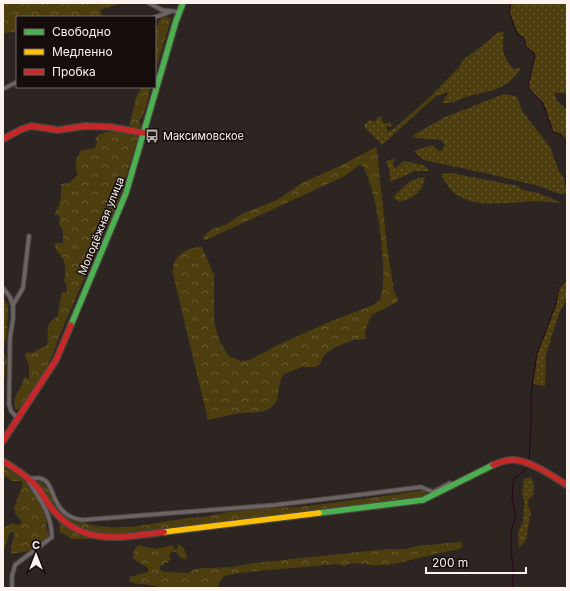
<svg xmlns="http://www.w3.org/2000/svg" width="570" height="591" font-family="Inter,sans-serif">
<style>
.grass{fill:url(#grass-dots)}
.forest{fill:url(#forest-crowns)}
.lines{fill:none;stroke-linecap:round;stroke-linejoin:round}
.stream{stroke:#28041a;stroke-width:1}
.street-casing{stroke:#4b4441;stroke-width:5.5}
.fast-casing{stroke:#4b4441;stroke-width:8}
.slow-casing{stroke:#4b4441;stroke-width:8}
.jam-casing{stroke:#4b4441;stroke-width:8}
.street{stroke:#6b6462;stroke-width:3.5}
.fast{stroke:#4caf50;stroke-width:5.5}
.slow{stroke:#ffc107;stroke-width:5.5}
.jam{stroke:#c62828;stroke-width:5.5}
.labels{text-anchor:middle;stroke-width:3;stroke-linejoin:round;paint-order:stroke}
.poi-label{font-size:11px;fill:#fdf2ee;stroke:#140d0b;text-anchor:start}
.street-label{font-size:11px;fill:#fdf2ee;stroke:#140d0b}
</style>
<defs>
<pattern id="grass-dots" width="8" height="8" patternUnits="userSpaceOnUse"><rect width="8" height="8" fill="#4d3e10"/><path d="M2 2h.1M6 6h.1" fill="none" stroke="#685a33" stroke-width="1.8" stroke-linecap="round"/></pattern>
<pattern id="forest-crowns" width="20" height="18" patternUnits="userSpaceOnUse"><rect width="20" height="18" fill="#4d3e10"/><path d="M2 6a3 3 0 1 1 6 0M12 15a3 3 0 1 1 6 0" fill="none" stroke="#685a33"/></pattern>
</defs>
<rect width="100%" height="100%" fill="#2d2522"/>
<g class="grass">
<path d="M 511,3 L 567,3 L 567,93 L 554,93 L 557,101 L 567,110 L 567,147 C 564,136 564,135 553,132 L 543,103 L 530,90 L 528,86 L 535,56 L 534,53 L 526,47 L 524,38 C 513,32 514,21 509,12 Z"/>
<path d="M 503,31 C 504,36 503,38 503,43 C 502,53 507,63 514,69 L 521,68 C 506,92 489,90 466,97 C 456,101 452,104 442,103 L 449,92 L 436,96 L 382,145 C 377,137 367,133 364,125 L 370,120 L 375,122 L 378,117 L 381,116 L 382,121 L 387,124 L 390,121 L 392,126 L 386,127 L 387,132 L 395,128 L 432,95 L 458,68 L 464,59 L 482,46 L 497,33 Z"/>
<path d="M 504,94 L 516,96 L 523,112 L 550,147 L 559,171 L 564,179 L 567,193 L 560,194 L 539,186 L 498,176 L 424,160 L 414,151 L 432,145 L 440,152 L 445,145 L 441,140 L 417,138 L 412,136 L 443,118 Z"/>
<path d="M 396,158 L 393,163 L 395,169 L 404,161 L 423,165 L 430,171 L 415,171 L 390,182 L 390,172 L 386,161 Z"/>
<path d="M 451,173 L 518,186 L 523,190 L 538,193 L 562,203 C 553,202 543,201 534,201 C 513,202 480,208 461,197 C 451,192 446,184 441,174 Z"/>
<path d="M 425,177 C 421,194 416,196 400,202 L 393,197 C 405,186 408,179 425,177 Z"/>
<path d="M 567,279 L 567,298 L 559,314 L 546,354 L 545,386 L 533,384 L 537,354 L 556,304 L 557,294 L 559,288 Z"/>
<path d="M 531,477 L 534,485 L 533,496 L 529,498 L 528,505 L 531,511 L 526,540 L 519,548 L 518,533 L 523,521 L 524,501 L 522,493 L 524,479 Z"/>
</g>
<g class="forest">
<path d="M 3,3 L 122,3 L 100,10 L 102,17 L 17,17 L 16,30 L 14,32 L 3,33 Z"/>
<path d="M 163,15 L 171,19 L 155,73 C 155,54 151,30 163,15 Z"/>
<path d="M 141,87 L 151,87 C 147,98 147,112 139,121 L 141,126 L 139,129 L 134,129 L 129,126 L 136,98 Z"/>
<path d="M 119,129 L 139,135 L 117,204 L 61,332 L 53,354 L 45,371 L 20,408 L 16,409 C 10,398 22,389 24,378 L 26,377 L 29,379 L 29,365 L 25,356 L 27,352 L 32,353 L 47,345 C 50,332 43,325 57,317 L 62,293 L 64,292 L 66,293 C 68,289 67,284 64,281 C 66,275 66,263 62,257 C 58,252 55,250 55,243 L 63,243 L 63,231 L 59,223 L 60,219 L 59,215 L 55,215 L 55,213 C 61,204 62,195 61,184 L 69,183 L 78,175 C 74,165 75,158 82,150 L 92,149 L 96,147 L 97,141 L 95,138 L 100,134 Z"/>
<path d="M 376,147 L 377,150 L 387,246 L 394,292 L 398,299 L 397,302 L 374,314 L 370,318 L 365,331 L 366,339 L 353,340 L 336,347 L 325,354 L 320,364 L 315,367 L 302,367 L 284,374 C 277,383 280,396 275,403 C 267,416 248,411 235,414 C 226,416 217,418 208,420 L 174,278 C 174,275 172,272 173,269 C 173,255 190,246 202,247 L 214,275 L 214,320 L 217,333 L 221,344 L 229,356 L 241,361 L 250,360 L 280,344 L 334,320 L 373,305 L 380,300 C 385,282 383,266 382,248 C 379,219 375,192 363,166 L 359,165 L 345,176 L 206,240 L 203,239 L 207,233 L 213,229 L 227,224 L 240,215 L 277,200 L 302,183 L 340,166 Z"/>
<path d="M 3,298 L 8,305 L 7,333 L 3,350 L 7,361 L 5,366 L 5,377 L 3,379 L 3,364 L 5,360 L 3,355 Z"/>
<path d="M 3,462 L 19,473 L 21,478 L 27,481 C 31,494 43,503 47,517 C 47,520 46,523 46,526 C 47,531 49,531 49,538 L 29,551 L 11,554 L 11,546 L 15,533 L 12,532 L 9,534 L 5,547 L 3,547 L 3,528 L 12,523 L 19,525 L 22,522 L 15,513 L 14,508 L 23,484 L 21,481 L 12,481 L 3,475 Z"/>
<path d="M 32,480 L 38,483 L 40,481 C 54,493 62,515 79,521 C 112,534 148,524 181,519 C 188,518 195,518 202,517 C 211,516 220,513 229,512 C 255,508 282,508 308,506 C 347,501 386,496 425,490 L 427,496 L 415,500 L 134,534 L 98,535 L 90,539 L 72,539 L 60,532 L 59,523 L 48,510 L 38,493 Z"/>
<path d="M 461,542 L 462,546 L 460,549 C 449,551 438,553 427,556 C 408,560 391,567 371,565 C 361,564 354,561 344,566 L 337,564 L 238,573 L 224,576 L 218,585 L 220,588 L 157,588 L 156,586 C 148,584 136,585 129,581 L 130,577 L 148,572 L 148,568 L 133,559 L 134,550 L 138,545 L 156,549 L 173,545 L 174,549 L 177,549 L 178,544 C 185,547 186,553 187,559 C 182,560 178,556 177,552 L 172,552 L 169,554 L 171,559 L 167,563 L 165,562 L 164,565 L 160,566 L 160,570 L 164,572 L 188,573 L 195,569 L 206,568 L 232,567 L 255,563 L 387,549 L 405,549 L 417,546 Z"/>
</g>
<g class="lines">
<g class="stream">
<path d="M 511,3 L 509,12 C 514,21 513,33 524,38 L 526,47 L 534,53 L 535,56 L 528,86 L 530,90 L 543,103 L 553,132 C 564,135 564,136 567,147"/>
<path d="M 529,462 L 531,422 L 531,393 L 537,354 L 556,304 L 559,288 L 567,279"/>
<path d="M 513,588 L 513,567 L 511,551 L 511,530 L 516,516 L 512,499 L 513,484 L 514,478 L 522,473 L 528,465"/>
</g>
<g class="street-casing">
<g id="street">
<path d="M 149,3 L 162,10 L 180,12"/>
<path d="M 155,17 L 170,12"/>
<path d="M 3,89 L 17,82"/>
<path d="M 3,288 L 10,297 L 13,305 L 13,319 L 10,338 L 9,404 L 11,411 L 18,419"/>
<path d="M 13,305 L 23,288 L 29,236"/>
<path d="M 30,478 C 34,479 39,477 42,479 C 56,483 50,516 82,520 L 275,505 L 350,496 L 421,487 L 433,492 L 450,483"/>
<path d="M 12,588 L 12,576 L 15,565 L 52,537 C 51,513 41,501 29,482"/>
</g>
</g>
<g class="fast-casing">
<g id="fast">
<path d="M 71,325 L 126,193 L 176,21 L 183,3"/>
<path d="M 319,513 L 423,500 L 493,465"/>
</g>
</g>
<g class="slow-casing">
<path id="slow" d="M 164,532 L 319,513"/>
</g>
<g class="jam-casing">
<g id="jam">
<path d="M 3,139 L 22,129 L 31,126 L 58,130 L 85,126 L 111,127 L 144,133"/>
<path d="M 3,441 L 56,360 L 71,325"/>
<path d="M 3,461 C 15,469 28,476 37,487 C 43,494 47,503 53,510 C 84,547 122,537 164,532"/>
<path d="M 493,465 C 500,462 508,459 515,460 C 533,462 552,476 567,485"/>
</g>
</g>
<use href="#street" class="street"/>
<use href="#fast" class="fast"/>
<use href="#slow" class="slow"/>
<use href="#jam" class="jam"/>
</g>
<defs>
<g id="bus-bare" transform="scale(1.08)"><path d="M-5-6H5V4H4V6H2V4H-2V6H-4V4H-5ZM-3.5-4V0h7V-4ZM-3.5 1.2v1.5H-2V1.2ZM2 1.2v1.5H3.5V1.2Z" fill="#b4aaa7" stroke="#140d0b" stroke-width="2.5" paint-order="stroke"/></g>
</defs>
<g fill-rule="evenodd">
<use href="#bus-bare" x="152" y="136"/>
</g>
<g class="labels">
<g class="poi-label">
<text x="163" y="140">Максимовское</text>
</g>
<g class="street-label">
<text transform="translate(101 226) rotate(-68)" y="4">Молодёжная улица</text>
</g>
</g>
<rect width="570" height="591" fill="none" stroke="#fdf2ee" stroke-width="8"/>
<rect x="16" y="16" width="140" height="72" fill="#140d0b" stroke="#716966"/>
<rect x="24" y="29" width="20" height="6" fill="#4caf50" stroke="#716966"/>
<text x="52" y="36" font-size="12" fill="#fdf2ee">Свободно</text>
<rect x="24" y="49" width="20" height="6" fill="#ffc107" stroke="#716966"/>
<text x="52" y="56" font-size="12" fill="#fdf2ee">Медленно</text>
<rect x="24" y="69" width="20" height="6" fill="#c62828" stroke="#716966"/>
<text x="52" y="76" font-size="12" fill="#fdf2ee">Пробка</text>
<g transform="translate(36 555)" stroke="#140d0b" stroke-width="3" paint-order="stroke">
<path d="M0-3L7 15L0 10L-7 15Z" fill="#fdf2ee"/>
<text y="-6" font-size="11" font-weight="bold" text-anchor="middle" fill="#fdf2ee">С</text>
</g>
<path d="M426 567v6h100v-6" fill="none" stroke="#fdf2ee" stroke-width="2"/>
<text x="432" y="567" font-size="12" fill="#fdf2ee" stroke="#140d0b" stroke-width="3" paint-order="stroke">200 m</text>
</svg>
